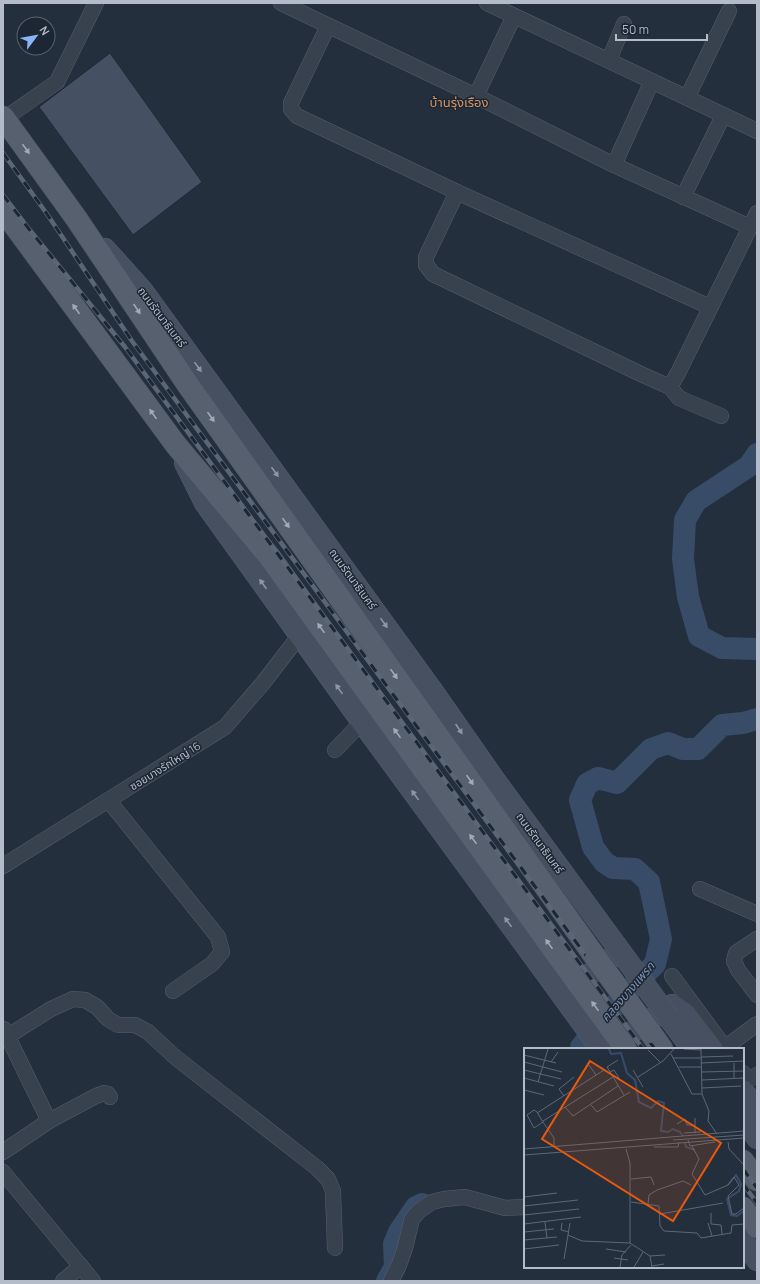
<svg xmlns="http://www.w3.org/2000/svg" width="760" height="1284" font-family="Manrope,'Noto Sans Thai',sans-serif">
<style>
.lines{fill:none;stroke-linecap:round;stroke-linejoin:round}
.river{stroke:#394c67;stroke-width:22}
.building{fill:#455162;stroke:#1f2835}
.street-casing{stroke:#565f6c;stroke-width:16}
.secondary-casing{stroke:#565f6c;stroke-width:22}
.primary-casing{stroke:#414a57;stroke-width:23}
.street{stroke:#38414e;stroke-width:15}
.secondary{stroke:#465061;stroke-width:21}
.primary{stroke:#56606e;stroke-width:22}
.rail-casing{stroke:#5a6575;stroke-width:4.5}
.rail{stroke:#1d2633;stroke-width:3;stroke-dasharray:9;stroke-linecap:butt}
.secondary-bridge-casing{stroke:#565f6c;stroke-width:22;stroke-linecap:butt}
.primary-bridge-casing{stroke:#414a57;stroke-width:23;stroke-linecap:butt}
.secondary-bridge{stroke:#465061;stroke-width:21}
.primary-bridge{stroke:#56606e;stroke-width:22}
.oneway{fill:#a1aab7}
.oneway2{fill:#8e96a5}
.labels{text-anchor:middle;stroke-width:3;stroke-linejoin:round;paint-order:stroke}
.street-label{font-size:11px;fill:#b4bcc9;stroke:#1d2633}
.water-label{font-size:12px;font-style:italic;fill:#7c92b1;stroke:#1d2633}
.quarter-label{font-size:13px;fill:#d59563;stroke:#1d2633}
.inset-river{fill:none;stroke:#394c67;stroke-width:2}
.inset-road{fill:none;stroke:#5e6776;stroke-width:1}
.view{fill:#e8590c;fill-opacity:0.15;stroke:#e8590c;stroke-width:2}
.inset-edge{fill:none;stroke:#b4bcc9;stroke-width:2}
</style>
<rect width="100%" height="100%" fill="#242f3e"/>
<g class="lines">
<g class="river">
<path d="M 757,454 L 749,466 L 696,501 L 685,520 L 683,559 L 688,597 L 699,636 L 722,648 L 757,649"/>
<path d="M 581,1049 L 581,1047 L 617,1003 L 655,964 L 661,939 L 649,882 L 635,869 L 613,868 L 604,862 L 593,847 L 580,800 L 587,784 L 598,778 L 617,783 L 651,749 L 668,743 L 683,749 L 698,749 L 722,725 L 743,723 L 757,719"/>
<path d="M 387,1281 L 395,1267 L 394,1244 L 399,1232 L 416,1207 L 422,1204"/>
</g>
</g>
<path class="building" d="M 110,53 L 202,182 L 133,235 L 39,107 Z"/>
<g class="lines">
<g class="street-casing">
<g id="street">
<path d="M 281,3 L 476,96 L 614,165 L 750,227"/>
<path d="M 487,3 L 757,131"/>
<path d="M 328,26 L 291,103 L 291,109 L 297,116 L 457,192 L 710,307"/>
<path d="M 609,60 L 624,24"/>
<path d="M 476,96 L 514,16"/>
<path d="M 687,98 L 729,11"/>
<path d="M 4,119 L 57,82 L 96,3"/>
<path d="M 614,165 L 652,81"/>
<path d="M 457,192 L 426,257 L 426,265 L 433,274 L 643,375 L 670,387 L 679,398 L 721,416"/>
<path d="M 683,197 L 723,116"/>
<path d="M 670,387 L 678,373 L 757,213"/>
<path d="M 335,750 L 362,722"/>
<path d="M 109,801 L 218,937 L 222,952 L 212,964 L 173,991"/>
<path d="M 3,866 L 225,727 L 263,683 L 300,635"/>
<path d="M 700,889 L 757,914"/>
<path d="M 757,939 L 736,953 L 734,961 L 738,970 L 757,995"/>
<path d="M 672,976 L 726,1049"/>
<path d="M 8,1036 L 51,1009 L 73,999 L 85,1000 L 97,1007 L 108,1019 L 118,1025 L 135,1025 L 148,1032 L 175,1057 L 317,1168 L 328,1179 L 333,1191 L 335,1248"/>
<path d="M 723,1049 L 757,1024"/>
<path d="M 743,1073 L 747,1078 L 752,1078 L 757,1075"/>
<path d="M 49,1121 L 96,1096 L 104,1093 L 108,1094 L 110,1097"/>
<path d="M 3,1152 L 49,1121 L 4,1029"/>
<path d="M 3,1172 L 93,1281"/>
<path d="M 63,1281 L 81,1266"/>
<path d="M 391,1281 L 399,1265 L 405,1248 L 412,1219 L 419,1211 L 432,1202 L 444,1199 L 465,1197 L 505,1208 L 525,1207"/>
</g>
</g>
<g class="secondary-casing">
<g id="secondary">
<path d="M 105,249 L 142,290 L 434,693 L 494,779 L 615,944"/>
<path d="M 185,463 L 205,503 L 362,722 L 556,987"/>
<path d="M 564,994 L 615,955"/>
<path d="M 669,1018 L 692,1049"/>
<path d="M 607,1049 L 672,1005 L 685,1014 L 712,1049"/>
<path d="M 743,1091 L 757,1110"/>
<path d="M 743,1119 L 757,1138"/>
<path d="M 743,1241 L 757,1260"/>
</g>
</g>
<g class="primary-casing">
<g id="primary">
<path d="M 3,117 L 76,218 L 188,385 L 596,958"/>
<path d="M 3,210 L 176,445 L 269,556 L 572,975"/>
<path d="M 650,1032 L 662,1049"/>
<path d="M 743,1161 L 757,1180"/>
<path d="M 743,1208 L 757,1227"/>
</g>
</g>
<use href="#street" class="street"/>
<use href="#secondary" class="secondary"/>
<use href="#primary" class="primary"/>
<g class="rail-casing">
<g id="rail">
<path d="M 3,153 L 47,214 L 132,341 L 655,1049"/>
<path d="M 3,195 L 29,229 L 125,347 L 643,1049"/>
<path d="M 743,1169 L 757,1188"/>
<path d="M 743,1184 L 757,1203"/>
</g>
</g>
<use href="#rail" class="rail"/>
<g class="secondary-bridge-casing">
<g id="secondary-bridge">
<path d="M 615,944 L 669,1018"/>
<path d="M 556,987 L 601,1049"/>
</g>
</g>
<g class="primary-bridge-casing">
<g id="primary-bridge">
<path d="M 596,958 L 650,1032"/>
<path d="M 572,975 L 626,1049"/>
</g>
</g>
<use href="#secondary-bridge" class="secondary-bridge"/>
<use href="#primary-bridge" class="primary-bridge"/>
</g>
<defs><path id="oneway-solid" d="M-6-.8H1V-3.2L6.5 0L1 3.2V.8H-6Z"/></defs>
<g class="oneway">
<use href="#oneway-solid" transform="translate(26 149) rotate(54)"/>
<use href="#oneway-solid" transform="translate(76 309) rotate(-126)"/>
<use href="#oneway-solid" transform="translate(137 309) rotate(56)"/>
<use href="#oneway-solid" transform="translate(153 414) rotate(-126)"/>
<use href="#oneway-solid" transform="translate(211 417) rotate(55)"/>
<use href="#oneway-solid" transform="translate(286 523) rotate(55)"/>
<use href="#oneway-solid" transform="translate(321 628) rotate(-126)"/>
<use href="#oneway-solid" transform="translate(394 674) rotate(55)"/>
<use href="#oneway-solid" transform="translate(397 733) rotate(-126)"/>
<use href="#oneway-solid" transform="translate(470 780) rotate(55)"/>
<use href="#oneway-solid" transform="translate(473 839) rotate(-126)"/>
<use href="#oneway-solid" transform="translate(549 944) rotate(-126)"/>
<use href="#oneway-solid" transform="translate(595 1006) rotate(-126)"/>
</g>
<g class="oneway2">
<use href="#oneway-solid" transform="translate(198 367) rotate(54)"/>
<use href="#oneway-solid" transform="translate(275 472) rotate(54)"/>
<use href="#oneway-solid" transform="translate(263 584) rotate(-126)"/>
<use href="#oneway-solid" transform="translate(384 623) rotate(54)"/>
<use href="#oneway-solid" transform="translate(339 689) rotate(-125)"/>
<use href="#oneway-solid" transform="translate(459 729) rotate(56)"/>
<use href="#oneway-solid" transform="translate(415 795) rotate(-126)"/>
<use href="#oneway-solid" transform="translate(508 922) rotate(-126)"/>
</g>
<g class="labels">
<g class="street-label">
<text transform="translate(162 317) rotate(53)" y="4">ถนนรัตนาธิเบศร์</text>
<text transform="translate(353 579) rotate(54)" y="4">ถนนรัตนาธิเบศร์</text>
<text transform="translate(165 766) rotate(-32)" y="4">ซอยบางรักใหญ่ 16</text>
<text transform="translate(540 843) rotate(54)" y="4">ถนนรัตนาธิเบศร์</text>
</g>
<g class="water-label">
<text transform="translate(628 992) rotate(-49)" y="4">คลองบางแพรก</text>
</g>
<g class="quarter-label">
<text x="459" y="107">บ้านรุ่งเรือง</text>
</g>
</g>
<g transform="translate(524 1048)">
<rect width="220" height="220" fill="#242f3e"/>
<path class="inset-river" d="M 85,1 L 87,6 L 97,5 L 103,25 L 111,32 L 115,54 L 127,60 L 134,53 L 140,55 L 137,83 L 144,84 L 149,81 L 156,84 L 159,88M 161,95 L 162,99 L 171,102M 204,137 L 212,127 L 217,136 L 215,143 L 203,151 L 207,167 L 213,168 L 220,163"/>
<path class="inset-road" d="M 160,1 L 177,2M 177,1 L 178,46 L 185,63 L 184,73 L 193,86M 124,2 L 137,15M 147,6 L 168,46 L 178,46M 0,7 L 32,15M 177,9 L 209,8M 149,10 L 177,10M 94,12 L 83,19 L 100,47M 0,14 L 38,24M 27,14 L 34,4M 177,15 L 220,13M 210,15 L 210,31M 65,17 L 72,27M 155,19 L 177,19M 0,22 L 37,31M 109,22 L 119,39M 86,24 L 90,22 L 95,30M 177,24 L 220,23M 114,29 L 139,13 L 150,1M 0,30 L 30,38M 178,32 L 220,30M 14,34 L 24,1M 178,40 L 217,38M 0,42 L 20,47M 40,48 L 35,41 L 50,29M 67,57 L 73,64 L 106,44M 41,59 L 49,68 L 94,38M 13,65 L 80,22M 171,70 L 171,85M 19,73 L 89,29M 19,74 L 10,80 L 3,67 L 10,62 L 13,64 L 19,74 L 30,90 L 30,98M 153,76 L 161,71 L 163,77 L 170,77M 160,85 L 176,84 L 176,81M 149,92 L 220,87M 164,92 L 166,98 L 191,94M 204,94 L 205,101 L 220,117M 168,98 L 175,111 L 168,126 L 181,147 L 204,137 L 210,129 L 215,137 L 204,148 L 208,166 L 212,166 L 220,160M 130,99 L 154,99 L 155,94M 0,101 L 220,83M 102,101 L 106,115 L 106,195 L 126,208 L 128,219M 0,107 L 220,90M 107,131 L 127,129 L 130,137M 0,149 L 33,145M 107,154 L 135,158 L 136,178 L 140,183 L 173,185 L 177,190 L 207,185 L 208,177 L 220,176M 124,156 L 125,147 L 133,142 L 159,133 L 167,137M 0,158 L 54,152M 187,165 L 187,176 L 197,177 L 198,186M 136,166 L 199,155M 0,167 L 55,161M 21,174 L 23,190M 38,175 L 37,182 L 45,184M 184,175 L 188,188M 0,176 L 57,169M 0,184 L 30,181M 44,187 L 58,193 L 106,195M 0,192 L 33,189M 0,201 L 35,197M 82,201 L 102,204M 126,208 L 141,207M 90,210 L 104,212M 40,211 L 46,175M 128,218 L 140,216M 96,219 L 98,207 L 107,197M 110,219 L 119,204"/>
<path class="view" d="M 66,13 L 197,95 L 149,173 L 18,91 Z"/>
<rect width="220" height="220" class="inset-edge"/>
</g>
<rect width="760" height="1284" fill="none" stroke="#b4bcc9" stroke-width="8"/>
<g transform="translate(36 36) rotate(58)"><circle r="19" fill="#1d2633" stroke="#59626f"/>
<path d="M0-3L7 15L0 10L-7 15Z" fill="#8ab4f8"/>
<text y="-6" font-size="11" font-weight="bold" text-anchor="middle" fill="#b4bcc9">N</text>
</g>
<path d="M616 34v6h91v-6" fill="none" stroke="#b4bcc9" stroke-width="2"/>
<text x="622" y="34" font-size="12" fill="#b4bcc9" stroke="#1d2633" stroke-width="3" paint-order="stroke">50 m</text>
</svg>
